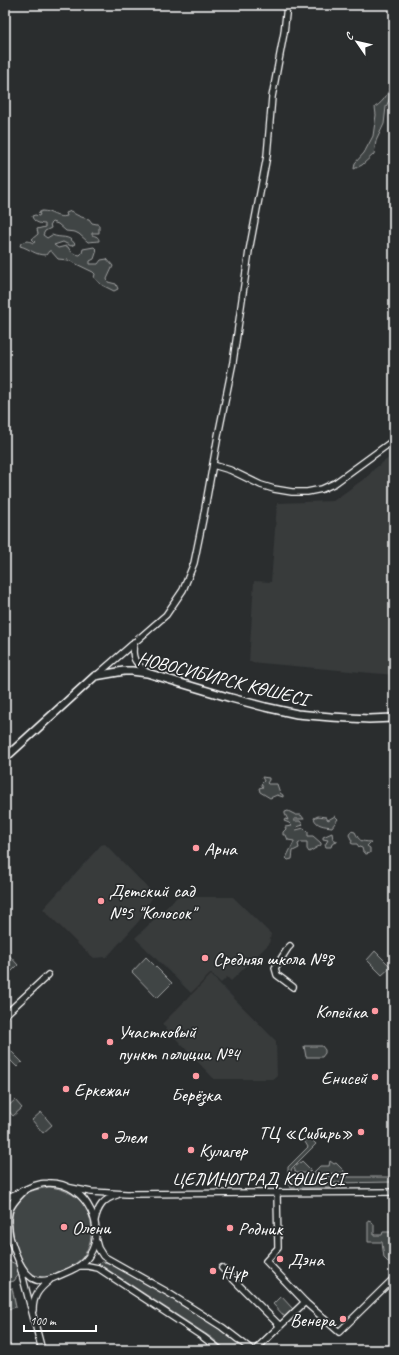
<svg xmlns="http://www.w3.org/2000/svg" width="399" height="1355" font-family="Caveat,sans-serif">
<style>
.built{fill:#373a3b}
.green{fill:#414445;stroke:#a0a2a2}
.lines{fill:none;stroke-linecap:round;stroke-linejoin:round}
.minor-casing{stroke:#fff;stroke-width:8}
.major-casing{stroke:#fff;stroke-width:10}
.minor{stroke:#2a2d2e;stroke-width:5.5}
.major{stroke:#2a2d2e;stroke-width:7}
.poi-dot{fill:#ff9aa2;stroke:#2a2d2e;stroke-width:1.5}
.labels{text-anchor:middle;stroke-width:3.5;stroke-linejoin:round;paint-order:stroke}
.street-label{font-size:19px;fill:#fff;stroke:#2a2d2e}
.poi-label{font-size:19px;fill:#fff;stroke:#2a2d2e;text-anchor:start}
</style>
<rect width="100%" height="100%" fill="#2a2d2e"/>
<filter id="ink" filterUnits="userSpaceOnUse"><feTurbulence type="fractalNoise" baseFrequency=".025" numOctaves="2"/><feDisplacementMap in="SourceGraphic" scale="8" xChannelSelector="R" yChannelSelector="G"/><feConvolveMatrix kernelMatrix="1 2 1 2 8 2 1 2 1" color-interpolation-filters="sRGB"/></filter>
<g filter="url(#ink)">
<g class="built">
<path d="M 394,454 L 394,675 L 249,662 L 254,581 L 271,582 L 277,503 L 333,501 L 368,476 L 374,469 Z"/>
<path d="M 105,844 L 154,894 L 139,921 L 107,957 L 94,958 L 80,946 L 43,909 L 101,845 Z"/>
<path d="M 177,897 L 233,897 L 271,934 L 269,944 L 231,981 L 227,977 L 221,983 L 211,973 L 191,993 L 135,938 Z"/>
<path d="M 211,975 L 276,1041 L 277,1075 L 276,1078 L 273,1079 L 214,1079 L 162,1024 Z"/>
</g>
<g class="green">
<path d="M 394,78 L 394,89 L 386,107 L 384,124 L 376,141 L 374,154 L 362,165 L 354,169 L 355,163 L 364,153 L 373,136 L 376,115 L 375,107 C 385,101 390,91 391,80 Z"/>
<path d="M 42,211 C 52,211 57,219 67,216 L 66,213 L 71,211 C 75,215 83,218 89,219 L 92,223 L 97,224 L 99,225 L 99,233 L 92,233 L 92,235 C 96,236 99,237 99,241 L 88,242 L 79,234 L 75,232 L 66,231 L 58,224 L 52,222 L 50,224 L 51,228 L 45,231 L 43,235 L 47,238 L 52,235 C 62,239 68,234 75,244 L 71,246 L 63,242 L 54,245 L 58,248 L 66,246 L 68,247 C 71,253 74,254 80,255 L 82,253 L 83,249 L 94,247 L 97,250 L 94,259 L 90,261 L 90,264 L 98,264 L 101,260 L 107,259 L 113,266 L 107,279 L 108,282 L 116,284 L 118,289 L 114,291 L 102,285 L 94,278 L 95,274 L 93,272 L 68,260 L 58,259 L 51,251 L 49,251 L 46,255 C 34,255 31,249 20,246 L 21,243 C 26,241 28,240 33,243 L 35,242 L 32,239 L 38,234 L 37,229 L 45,227 L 45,224 C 40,224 33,222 32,216 L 35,215 L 39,216 L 40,214 L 38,213 Z"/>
<path d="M 262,777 L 269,778 L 269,780 L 267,783 L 268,784 L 277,784 L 280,793 L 283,795 L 283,797 L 277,795 L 270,798 L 260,792 L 259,788 L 263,787 L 261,784 L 264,781 Z"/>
<path d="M 288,811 L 296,815 L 301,815 L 304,819 L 294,819 L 294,821 L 300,821 L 303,825 L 297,827 L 295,829 L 296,830 L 304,828 L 308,832 L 308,836 L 313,836 L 321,843 L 321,845 L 309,852 L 307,849 L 307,842 L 301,842 L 298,844 L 299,848 L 293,851 L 292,859 L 288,860 L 286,858 L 294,842 L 294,841 L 288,840 L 286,835 L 283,835 L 283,832 L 286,829 L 285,827 L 292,826 L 289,823 L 284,821 L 285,819 L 288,820 L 285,814 L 285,812 Z"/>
<path d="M 318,816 L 326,817 L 328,820 L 335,816 L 338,819 L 332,827 C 325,826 316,826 314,818 Z"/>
<path d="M 351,831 L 355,832 C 360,842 360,841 371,842 L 367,846 L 370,848 L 370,853 L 366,854 L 363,852 L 362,848 L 359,847 L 357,844 L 353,844 L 351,843 L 352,841 L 349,835 Z"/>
<path d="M 332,833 L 333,839 L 337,841 L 337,842 L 332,844 L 331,847 L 326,847 L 325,845 L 328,840 L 323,839 L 323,837 Z"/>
<path d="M 375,951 L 391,967 L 382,975 L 367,960 Z"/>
<path d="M 7,953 L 18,965 L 5,978 L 5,954 Z"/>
<path d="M 146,957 L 172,983 L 157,998 L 132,972 Z"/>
<path d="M 5,1045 L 22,1062 L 17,1067 L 5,1055 Z"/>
<path d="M 304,1046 L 322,1046 L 325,1050 L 325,1053 L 322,1057 L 306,1057 Z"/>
<path d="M 15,1100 L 22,1108 L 13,1116 L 6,1108 Z"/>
<path d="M 41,1112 L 52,1125 L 43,1133 L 32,1120 Z"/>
<path d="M 308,1136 L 316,1144 L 292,1168 L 290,1173 L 288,1173 L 288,1167 L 308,1147 L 305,1142 Z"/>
<path d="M 302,1161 L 311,1170 L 308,1173 L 296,1173 L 294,1168 Z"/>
<path d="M 330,1161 L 334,1164 L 336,1163 L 346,1173 L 312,1174 L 320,1166 L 329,1166 Z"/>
<path d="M 288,1177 L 394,1177 L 394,1182 L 333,1183 L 330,1188 L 291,1188 L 288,1184 Z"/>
<path d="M 49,1187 C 75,1189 96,1209 91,1236 C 90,1244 87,1252 82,1258 C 75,1265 67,1269 58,1272 C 53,1274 47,1278 41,1278 C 36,1277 31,1274 28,1270 C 22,1263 9,1229 10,1219 C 11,1212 16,1202 21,1197 C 28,1190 40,1189 49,1187 Z"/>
<path d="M 368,1220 L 371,1221 L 374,1224 L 374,1235 L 382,1235 L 383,1232 L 393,1232 L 394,1259 L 389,1263 L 384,1258 L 382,1242 L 368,1242 Z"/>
<path d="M 9,1261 L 16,1264 L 19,1274 L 14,1281 L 6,1283 L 5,1281 L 5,1262 Z"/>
<path d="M 101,1262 L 109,1263 C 157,1289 204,1316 248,1350 L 226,1350 L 212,1338 L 99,1264 Z"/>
<path d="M 12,1288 L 16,1307 L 5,1310 L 5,1290 Z"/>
<path d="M 281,1296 L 293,1309 L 285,1317 L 273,1304 Z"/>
</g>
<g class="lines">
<g class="minor-casing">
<g id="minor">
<path d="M 213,465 L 230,470 L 261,485 L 274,489 L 292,492 L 307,492 L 322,489 L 335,483 L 394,440"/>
<path d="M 134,642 C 131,659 135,662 147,673"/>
<path d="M 96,676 L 166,615 L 183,590 L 194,563 L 203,519 L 218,436 L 233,362 L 249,251 L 267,156 L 272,97 L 284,33 L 287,5"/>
<path d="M 290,946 L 288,948 L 275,968 L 277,975 L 293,987"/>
<path d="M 6,1014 L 48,975"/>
<path d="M 71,1188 L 91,1192 L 127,1194 L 394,1192"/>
<path d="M 5,1198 C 20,1194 32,1183 48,1183 C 87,1181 112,1233 84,1262 C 77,1269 67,1272 58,1276 C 50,1280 40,1283 32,1278 C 18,1268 14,1247 8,1232"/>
<path d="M 95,1220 C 98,1207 103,1199 117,1195"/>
<path d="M 96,1241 L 98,1248 L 103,1256 L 167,1292 L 222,1327 L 252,1350"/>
<path d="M 19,1263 L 42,1350"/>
<path d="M 80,1266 L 88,1266 L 98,1268 L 203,1337 L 220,1350"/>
<path d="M 222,1268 L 280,1326"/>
<path d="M 305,1302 L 339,1332 L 394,1278"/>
<path d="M 33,1310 C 33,1296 39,1289 49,1281"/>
<path d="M 255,1350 L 305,1302 L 266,1261 L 278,1248 L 277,1193"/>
</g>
</g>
<g class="major-casing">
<g id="major">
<path d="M 5,758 L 95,676 L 124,671 L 132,671 L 147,673 L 231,698 L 265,707 L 297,714 L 331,717 L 369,719 L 394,718"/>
<path d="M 9,1236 C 5,1213 7,1207 23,1191"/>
</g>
</g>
<use href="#minor" class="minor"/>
<use href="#major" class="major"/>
</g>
</g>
<g class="poi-dot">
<circle cx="196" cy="848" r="4"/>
<circle cx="101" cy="901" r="4"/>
<circle cx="205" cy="958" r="4"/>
<circle cx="375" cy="1011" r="4"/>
<circle cx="110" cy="1042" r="4"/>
<circle cx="196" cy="1076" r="4"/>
<circle cx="375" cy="1077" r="4"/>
<circle cx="66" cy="1089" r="4"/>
<circle cx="361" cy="1132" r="4"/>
<circle cx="105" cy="1136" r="4"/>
<circle cx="191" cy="1150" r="4"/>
<circle cx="64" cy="1227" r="4"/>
<circle cx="230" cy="1228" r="4"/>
<circle cx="280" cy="1259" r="4"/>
<circle cx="213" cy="1271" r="4"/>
<circle cx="343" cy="1319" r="4"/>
</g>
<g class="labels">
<g class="street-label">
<text transform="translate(223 678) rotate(14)" y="7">НОВОСИБИРСК КӨШЕСІ</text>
<text x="258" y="1185">ЦЕЛИНОГРАД КӨШЕСІ</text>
</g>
<g class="poi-label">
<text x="204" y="855">Арна</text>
<text x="109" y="897">Детский сад<tspan x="109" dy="22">№5 "Колосок"</tspan></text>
<text x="213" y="965">Средняя школа №8</text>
<text x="367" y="1018" text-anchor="end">Копейка</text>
<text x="118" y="1038">Участковый<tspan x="118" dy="22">пункт полиции №4</tspan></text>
<text x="367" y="1084" text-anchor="end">Енисей</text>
<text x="74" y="1096">Еркежан</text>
<text x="196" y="1101" text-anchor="middle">Берёзка</text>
<text x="353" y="1139" text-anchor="end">ТЦ «Сибирь»</text>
<text x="113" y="1143">Әлем</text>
<text x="199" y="1157">Кулагер</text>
<text x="72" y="1234">Олени</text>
<text x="238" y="1235">Родник</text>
<text x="288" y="1266">Дэна</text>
<text x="221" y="1278">Нұр</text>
<text x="335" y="1326" text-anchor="end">Венера</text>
</g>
</g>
<rect width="399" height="1355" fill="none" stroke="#2a2d2e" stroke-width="20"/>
<rect x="10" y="10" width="379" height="1335" fill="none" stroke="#fff" stroke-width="1.5" filter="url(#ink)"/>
<g transform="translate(357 42) rotate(304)" stroke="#2a2d2e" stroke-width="3" paint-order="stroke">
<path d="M0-3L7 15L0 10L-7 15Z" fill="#ffffff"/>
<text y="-6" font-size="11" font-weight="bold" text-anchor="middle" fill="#ffffff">С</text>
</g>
<path d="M24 1325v6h72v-6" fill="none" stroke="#ffffff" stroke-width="2"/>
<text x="30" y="1325" font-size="12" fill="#ffffff" stroke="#2a2d2e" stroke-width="3" paint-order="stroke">100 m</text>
</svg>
